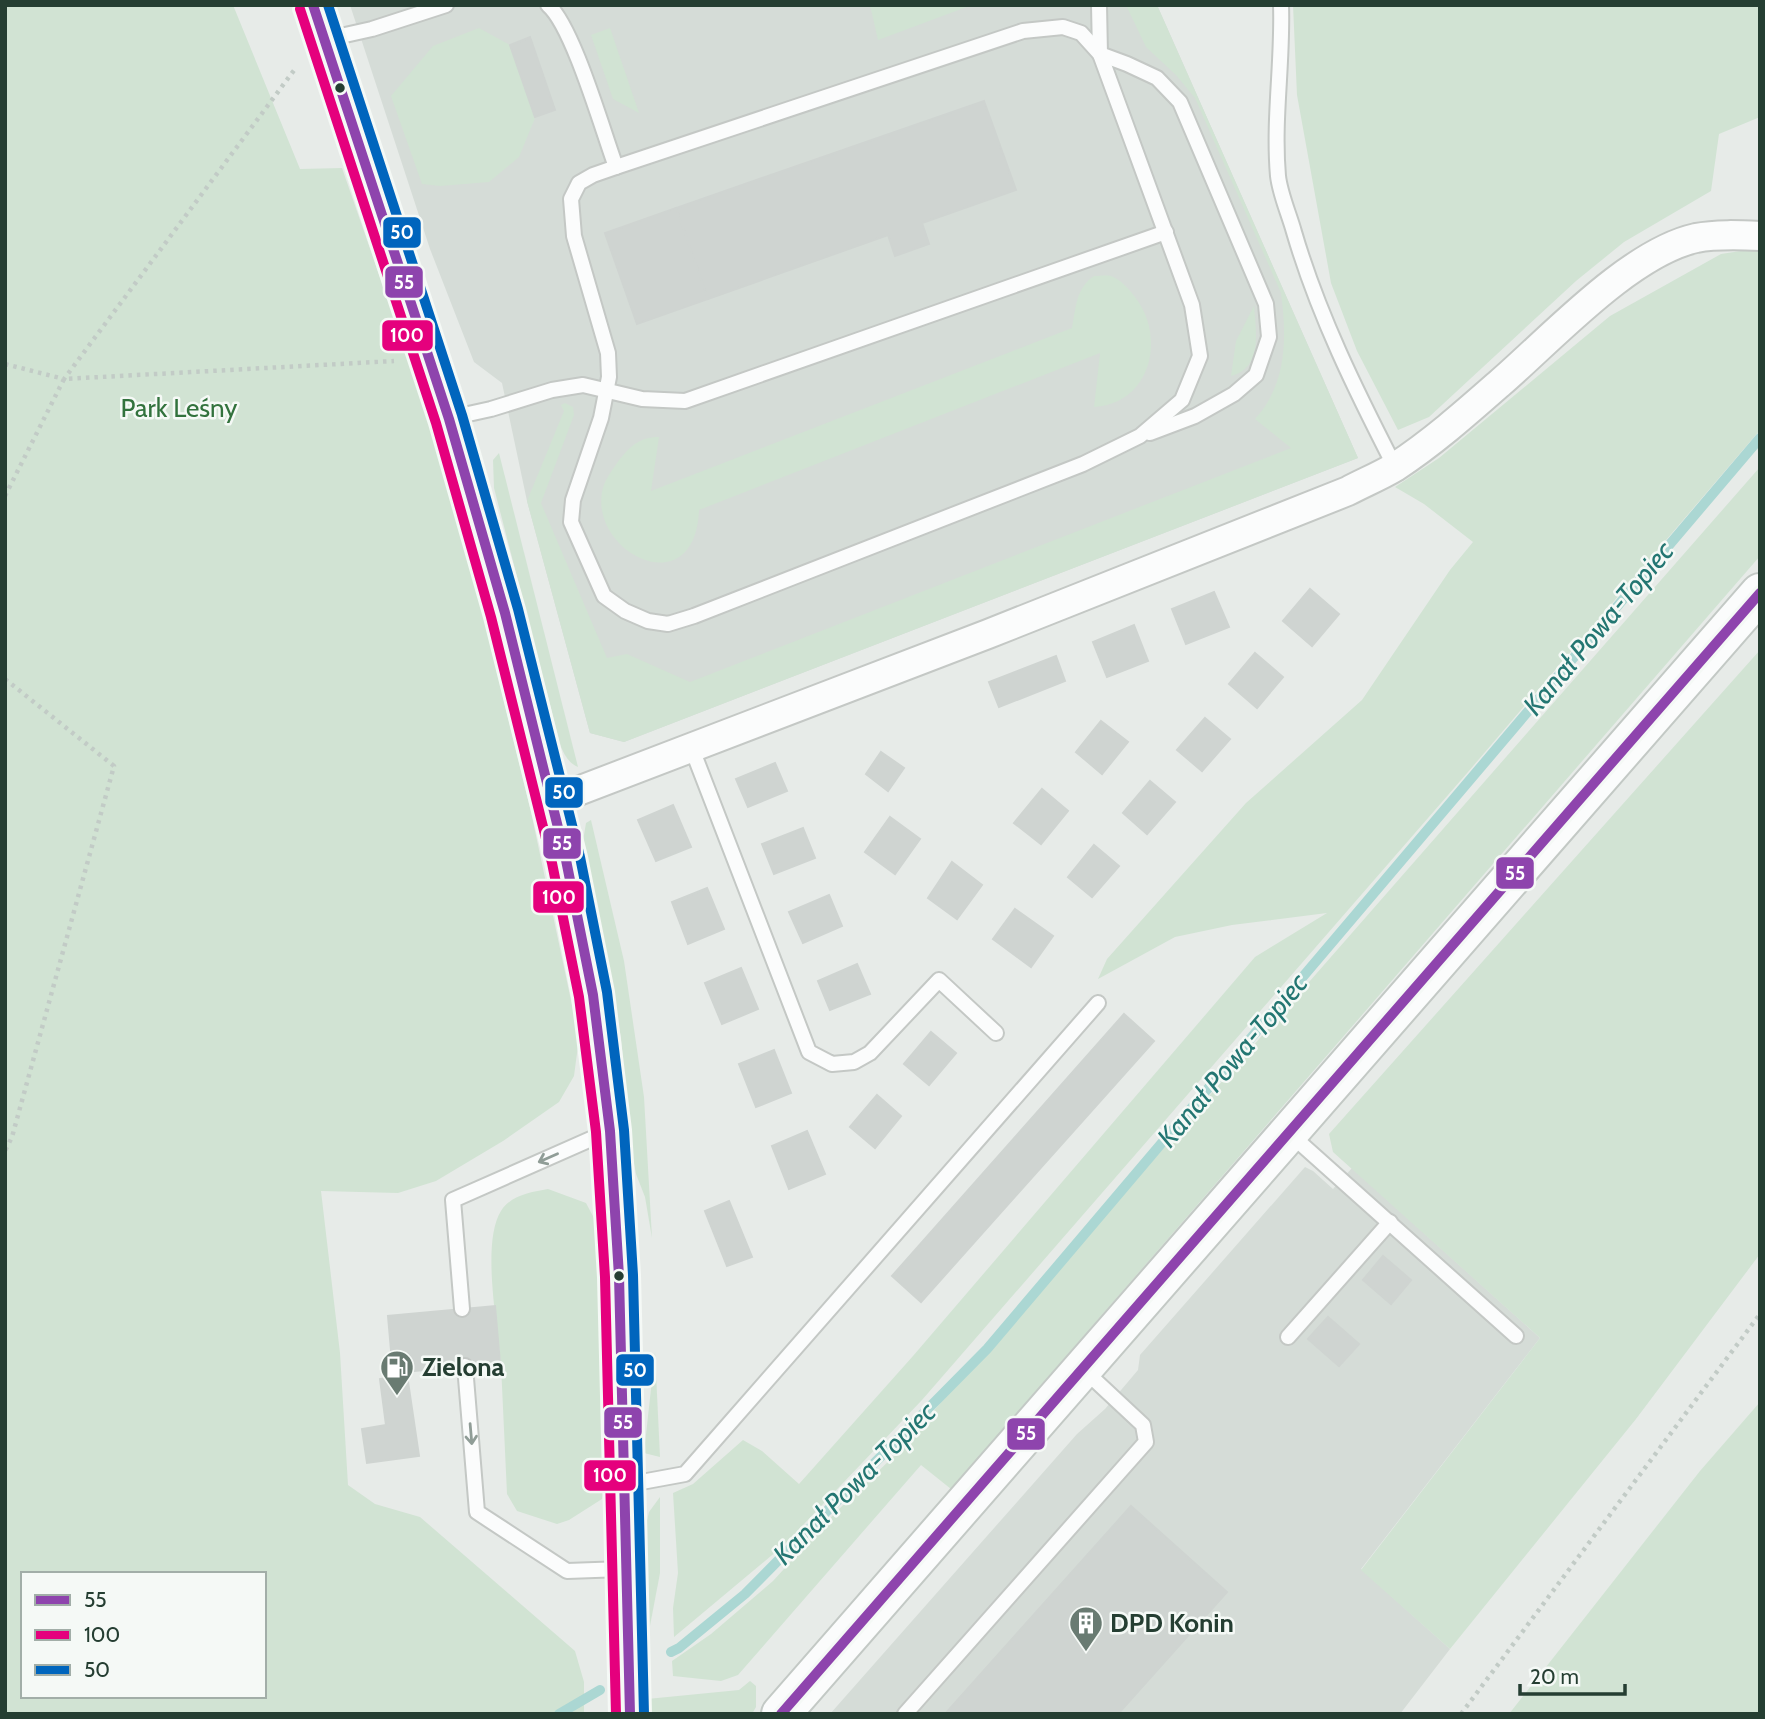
<svg xmlns="http://www.w3.org/2000/svg" width="1765" height="1719" font-family="Cabin,sans-serif">
<style>
.built{fill:#d5dcd7}
.green{fill:#d1e3d3;fill-rule:evenodd}
.lines{fill:none;stroke-linecap:round;stroke-linejoin:round}
.stream{stroke:#abd7d3;stroke-width:10}
.building{fill:#cfd4d1;stroke:#cfd4d1;stroke-width:2}
.lane-casing{stroke:#c4c8c5;stroke-width:18}
.street-casing{stroke:#c4c8c5;stroke-width:32}
.secondary-casing{stroke:#c3c9c5;stroke-width:42}
.path{stroke:#c2cbc6;stroke-width:4.5;stroke-dasharray:3.5 5;stroke-linecap:butt}
.lane{stroke:#fbfcfc;stroke-width:14}
.street{stroke:#fbfcfc;stroke-width:28}
.secondary{stroke:#fbfcfc;stroke-width:38}
.bus-1-casing{stroke:#f5f9f6;stroke-width:16}
.bus-2-casing{stroke:#f5f9f6;stroke-width:16}
.bus-3-casing{stroke:#f5f9f6;stroke-width:16}
.bus-1{stroke:#8e44ad;stroke-width:10}
.bus-2{stroke:#e5007d;stroke-width:10}
.bus-3{stroke:#0065bd;stroke-width:10}
.oneway{stroke:#909d97}
.bus-dot{fill:#253e32;stroke:#f5f9f6;stroke-width:2.5}
.labels{text-anchor:middle;stroke-width:5;stroke-linejoin:round;paint-order:stroke}
.park-label{font-size:26px;fill:#32723d;stroke:#f5f9f6}
.poi-label{font-size:26px;font-weight:bold;fill:#253e32;stroke:#f5f9f6;text-anchor:start}
.water-label{font-size:28px;font-style:italic;fill:#237672;stroke:#f5f9f6}
.line-badge{stroke:#f5f9f6;stroke-width:2.5}
.badge-label{font-size:19px;text-anchor:middle;font-weight:bold;fill:#fff}
</style>
<rect width="100%" height="100%" fill="#e7ebe8"/>
<g class="built">
<path d="M 350,5 L 1157,5 L 1358,458 L 624,742 L 590,733 L 527,501 L 502,383 L 474,362 L 430,249 Z"/>
<path d="M 1305,1167 L 1313,1171 L 1333,1189 L 1352,1168 L 1540,1338 L 1361,1569 L 1450,1649 L 1400,1714 L 830,1714 L 1077,1434 L 1105,1409 L 1138,1370 L 1140,1355 Z"/>
</g>
<g class="green">
<path d="M 5,5 L 233,5 L 300,169 L 342,168 L 432,427 L 457,509 L 531,812 L 579,1038 L 574,1076 L 559,1102 L 503,1141 L 436,1181 L 398,1193 L 321,1191 L 340,1353 L 348,1485 L 375,1504 L 420,1517 L 575,1651 L 584,1682 L 584,1714 L 5,1714 ZM 23,1574 L 264,1574 L 264,1696 L 23,1696 Z"/>
<path d="M 870,5 L 972,5 L 878,40 Z"/>
<path d="M 1126,5 L 1157,5 L 1358,458 L 624,742 L 590,733 L 527,501 L 564,411 L 561,405 L 565,403 L 573,407 L 574,415 L 541,503 L 607,658 L 627,654 L 690,682 L 1291,448 L 1255,419 C 1287,384 1287,338 1281,293 L 1195,98 L 1176,75 L 1146,47 Z"/>
<path d="M 1293,5 L 1760,5 L 1760,117 L 1719,134 L 1711,191 L 1624,242 L 1576,281 L 1429,417 L 1398,430 L 1357,351 L 1331,283 L 1297,95 Z"/>
<path d="M 479,28 L 510,45 L 535,118 L 519,157 L 489,182 L 440,186 L 422,184 L 391,96 L 433,46 Z"/>
<path d="M 610,28 L 639,113 L 613,99 L 591,35 Z"/>
<path d="M 1760,248 L 1760,430 L 1468,772 L 922,1400 L 784,1545 L 674,1637 L 673,1608 L 678,1573 L 673,1493 L 693,1484 L 743,1440 L 762,1451 L 799,1484 L 913,1356 L 1255,957 L 1327,913 L 1232,925 L 1175,937 L 1098,979 L 1107,959 L 1246,803 L 1362,700 L 1450,570 L 1473,542 L 1424,504 L 1395,487 L 1439,458 L 1610,316 L 1721,254 Z"/>
<path d="M 1094,276 C 1099,276 1106,275 1111,276 C 1120,279 1129,289 1135,297 C 1167,338 1150,404 1094,407 L 1100,353 L 699,510 C 695,605 591,554 602,492 C 604,481 611,472 617,463 C 629,447 639,437 659,437 L 651,491 L 1072,328 C 1076,307 1076,288 1094,276 Z"/>
<path d="M 1254,306 C 1256,331 1263,368 1231,376 L 1236,341 Z"/>
<path d="M 499,453 L 578,767 C 569,763 565,756 561,747 L 494,488 L 493,460 Z"/>
<path d="M 1760,467 L 1760,556 L 951,1489 L 921,1465 L 738,1675 L 721,1681 L 673,1676 L 672,1661 L 711,1634 L 773,1581 L 836,1512 L 894,1456 Z"/>
<path d="M 1760,650 L 1760,1254 L 1636,1419 L 1450,1649 L 1361,1570 L 1540,1338 L 1333,1152 L 1329,1134 Z"/>
<path d="M 591,820 L 624,961 L 644,1097 L 652,1238 L 645,1197 L 636,1174 L 631,1148 L 621,1038 L 596,902 L 583,841 L 586,823 Z"/>
<path d="M 548,1189 L 586,1203 L 595,1220 L 610,1472 L 602,1499 L 569,1520 L 557,1524 L 517,1511 L 507,1494 C 505,1451 503,1408 501,1365 C 498,1327 481,1243 501,1211 C 511,1195 531,1192 548,1189 Z"/>
<path d="M 655,1352 L 660,1457 L 644,1453 Z"/>
<path d="M 1760,1402 L 1760,1714 L 1509,1714 L 1700,1471 Z"/>
<path d="M 660,1497 L 660,1573 L 649,1631 L 646,1525 L 649,1512 Z"/>
<path d="M 750,1681 L 756,1686 L 756,1707 L 752,1714 L 648,1714 L 647,1699 L 739,1690 Z"/>
</g>
<g class="lines">
<g class="stream">
<path d="M 671,1652 L 679,1648 L 745,1594 L 987,1349 L 1760,438"/>
<path d="M 559,1714 L 600,1690"/>
</g>
</g>
<g class="building">
<path d="M 530,37 L 555,110 L 535,117 L 510,45 Z"/>
<path d="M 984,101 L 1016,190 L 922,223 L 929,244 L 895,256 L 888,235 L 708,299 L 676,208 Z"/>
<path d="M 676,208 L 708,299 L 637,324 L 605,233 Z"/>
<path d="M 1310,589 L 1339,614 L 1312,646 L 1283,621 Z"/>
<path d="M 1214,592 L 1229,627 L 1186,644 L 1172,609 Z"/>
<path d="M 1134,625 L 1148,661 L 1107,677 L 1093,642 Z"/>
<path d="M 1255,653 L 1283,677 L 1257,708 L 1229,684 Z"/>
<path d="M 1056,656 L 1065,681 L 999,707 L 989,682 Z"/>
<path d="M 1205,718 L 1230,739 L 1202,771 L 1177,750 Z"/>
<path d="M 1101,721 L 1128,742 L 1102,774 L 1076,752 Z"/>
<path d="M 881,752 L 904,768 L 888,791 L 866,774 Z"/>
<path d="M 775,763 L 787,791 L 748,807 L 736,779 Z"/>
<path d="M 1150,781 L 1175,802 L 1147,834 L 1123,813 Z"/>
<path d="M 1042,789 L 1068,811 L 1041,844 L 1014,823 Z"/>
<path d="M 673,805 L 691,847 L 656,861 L 638,820 Z"/>
<path d="M 890,817 L 920,839 L 895,874 L 865,852 Z"/>
<path d="M 803,828 L 815,858 L 774,874 L 762,844 Z"/>
<path d="M 1094,845 L 1119,866 L 1092,897 L 1068,877 Z"/>
<path d="M 952,862 L 982,885 L 957,919 L 928,898 Z"/>
<path d="M 707,888 L 724,929 L 688,944 L 672,902 Z"/>
<path d="M 829,895 L 842,926 L 803,943 L 789,912 Z"/>
<path d="M 1015,909 L 1053,936 L 1031,967 L 993,939 Z"/>
<path d="M 857,964 L 870,994 L 830,1010 L 818,981 Z"/>
<path d="M 741,968 L 758,1009 L 722,1024 L 705,983 Z"/>
<path d="M 1124,1014 L 1154,1041 L 921,1302 L 892,1276 Z"/>
<path d="M 931,1032 L 956,1053 L 929,1085 L 904,1064 Z"/>
<path d="M 774,1050 L 791,1093 L 756,1107 L 739,1064 Z"/>
<path d="M 877,1095 L 901,1116 L 875,1148 L 850,1127 Z"/>
<path d="M 807,1131 L 825,1174 L 789,1189 L 772,1146 Z"/>
<path d="M 729,1201 L 752,1257 L 727,1266 L 705,1211 Z"/>
<path d="M 1383,1256 L 1411,1280 L 1391,1304 L 1363,1280 Z"/>
<path d="M 495,1306 L 500,1363 L 393,1373 L 388,1316 Z"/>
<path d="M 1328,1317 L 1359,1344 L 1339,1366 L 1308,1339 Z"/>
<path d="M 407,1375 L 419,1456 L 367,1463 L 362,1429 L 386,1425 L 380,1379 Z"/>
<path d="M 1131,1506 L 1227,1592 L 1118,1714 L 945,1714 Z"/>
</g>
<g class="lines">
<g class="lane-casing">
<g id="lane">
<path d="M 548,5 C 573,26 603,132 616,167"/>
<path d="M 1099,5 L 1100,54 L 1127,64 L 1157,78 L 1180,102 L 1266,304 L 1269,337 L 1256,375 L 1234,394 L 1195,416 L 1150,433"/>
<path d="M 1281,5 C 1283,62 1273,119 1278,176 C 1280,194 1289,214 1294,232 C 1318,314 1356,391 1395,467"/>
<path d="M 1063,27 L 1081,33 L 1100,54 L 1192,305 L 1200,356 L 1182,400 L 1140,436 L 1083,464 L 694,616 L 668,624 L 648,621 L 625,611 L 604,596 L 571,522 L 573,500 L 601,418 L 609,377 L 608,353 L 574,236 L 571,199 L 579,183 L 593,175 L 616,167 L 1023,31 Z"/>
<path d="M 327,39 L 372,29 L 446,5"/>
<path d="M 450,418 L 491,409 L 552,390 L 583,385 L 642,399 L 685,401 L 1166,232"/>
<path d="M 692,749 L 809,1052 L 832,1064 L 854,1062 L 870,1053 L 939,980 L 996,1033"/>
<path d="M 1289,1133 L 1516,1336"/>
<path d="M 462,1309 L 453,1200 L 609,1131"/>
<path d="M 1288,1337 L 1390,1222"/>
<path d="M 465,1366 L 477,1512 L 567,1571 L 623,1569"/>
<path d="M 625,1485 L 685,1474 L 1098,1003"/>
<path d="M 905,1714 L 1146,1442 L 1143,1425 L 1083,1369"/>
</g>
</g>
<g class="street-casing">
<path id="street" d="M 552,801 L 988,634 L 1348,491 C 1363,483 1380,476 1395,467 C 1432,443 1467,412 1500,383 C 1551,339 1629,253 1696,238 C 1716,234 1739,235 1760,236"/>
</g>
<g class="secondary-casing">
<g id="secondary">
<path d="M 313,5 L 449,419 L 505,613 L 566,860 L 593,995 L 610,1131 L 619,1276 L 630,1714"/>
<path d="M 781,1714 L 1760,593"/>
</g>
</g>
<g class="path">
<path d="M 5,364 L 64,379 L 295,69"/>
<path d="M 5,496 L 64,379 L 394,361"/>
<path d="M 5,679 L 114,766 L 12,1137 L 5,1151"/>
<path d="M 1461,1714 L 1760,1314"/>
</g>
<use href="#lane" class="lane"/>
<use href="#street" class="street"/>
<use href="#secondary" class="secondary"/>
<g class="bus-1-casing">
<g id="bus-1">
<path d="M 313,5 L 449,419 L 505,613 L 566,860 L 593,995 L 610,1131 L 619,1276 L 630,1714"/>
<path d="M 781,1714 L 1760,593"/>
</g>
</g>
<g class="bus-2-casing">
<path id="bus-2" d="M 300,9 L 436,423 L 491,617 L 552,863 L 579,997 L 596,1132 L 605,1277 L 616,1714"/>
</g>
<g class="bus-3-casing">
<path id="bus-3" d="M 328,5 L 462,415 L 518,609 L 580,857 L 607,992 L 624,1130 L 633,1275 L 644,1714"/>
</g>
<use href="#bus-1" class="bus-1"/>
<use href="#bus-2" class="bus-2"/>
<use href="#bus-3" class="bus-3"/>
</g>
<defs><path id="oneway-shaft" d="M-6 0H5M1.5-3L5.5 0L1.5 3" fill="none" stroke-width="1.6" stroke-linecap="round" stroke-linejoin="round" transform="scale(1.75)"/></defs>
<g class="oneway">
<use href="#oneway-shaft" transform="translate(548 1158) rotate(156)"/>
<use href="#oneway-shaft" transform="translate(471 1434) rotate(85)"/>
</g>
<defs>
<g id="fuel-pin" transform="scale(1.75)"><path d="M0 17L-7.5 6A9.5 9.5 0 1 1 7.5 6Z" fill="#697b72" stroke="#f5f9f6"/><path d="M-5.5-6h7V0h2V4h1.3V-2.5L3-4.5l.8-.8L6-3V5H2.5V1h-1V6h-7ZM-4.2-4.7v3.2H.2V-4.7Z" fill="#fff"/></g>
<g id="building-pin" transform="scale(1.75)"><path d="M0 17L-7.5 6A9.5 9.5 0 1 1 7.5 6Z" fill="#697b72" stroke="#f5f9f6"/><path d="M-4-6H4V6H1V3H-1V6H-4ZM-2.5-4.3h1.7v1.8h-1.7ZM.8-4.3h1.7v1.8H.8ZM-2.5-1h1.7V.8h-1.7ZM.8-1h1.7V.8H.8Z" fill="#fff"/></g>
</defs>
<g fill-rule="evenodd">
<use href="#fuel-pin" x="397" y="1367"/>
<use href="#building-pin" x="1086" y="1623"/>
</g>
<g class="bus-dot">
<circle cx="340" cy="88" r="6"/>
<circle cx="619" cy="1276" r="6"/>
</g>
<g class="labels">
<g class="park-label">
<text x="179" y="417">Park Leśny</text>
</g>
<g class="poi-label">
<text x="422" y="1376">Zielona</text>
<text x="1110" y="1632">DPD Konin</text>
</g>
<g class="water-label">
<text transform="translate(1598 628) rotate(-50)" y="10">Kanał Powa-Topiec</text>
<text transform="translate(1232 1060) rotate(-50)" y="10">Kanał Powa-Topiec</text>
<text transform="translate(854 1483) rotate(-45)" y="10">Kanał Powa-Topiec</text>
</g>
</g>
<g class="line-badge">
<rect x="382" y="216" width="40" height="33" rx="7" fill="#0065bd"/>
<rect x="384" y="265" width="40" height="34" rx="7" fill="#8e44ad"/>
<rect x="381" y="319" width="53" height="33" rx="7" fill="#e5007d"/>
<rect x="544" y="776" width="40" height="33" rx="7" fill="#0065bd"/>
<rect x="542" y="827" width="40" height="33" rx="7" fill="#8e44ad"/>
<rect x="1495" y="856" width="40" height="34" rx="7" fill="#8e44ad"/>
<rect x="532" y="880" width="53" height="34" rx="7" fill="#e5007d"/>
<rect x="615" y="1353" width="40" height="34" rx="7" fill="#0065bd"/>
<rect x="603" y="1406" width="40" height="33" rx="7" fill="#8e44ad"/>
<rect x="1006" y="1417" width="40" height="34" rx="7" fill="#8e44ad"/>
<rect x="583" y="1459" width="54" height="33" rx="7" fill="#e5007d"/>
</g>
<g class="badge-label">
<text x="402" y="239">50</text>
<text x="404" y="289">55</text>
<text x="407" y="342">100</text>
<text x="564" y="799">50</text>
<text x="562" y="850">55</text>
<text x="1515" y="880">55</text>
<text x="559" y="904">100</text>
<text x="635" y="1377">50</text>
<text x="623" y="1429">55</text>
<text x="1026" y="1440">55</text>
<text x="610" y="1482">100</text>
</g>
<rect width="1765" height="1719" fill="none" stroke="#253e32" stroke-width="14"/>
<rect x="21" y="1572" width="245" height="126" fill="#f5f9f6" stroke="#a2aea8" stroke-width="2"/>
<rect x="35" y="1595" width="35" height="10" fill="#8e44ad" stroke="#a2aea8" stroke-width="2"/>
<text x="84" y="1607" font-size="21" fill="#253e32">55</text>
<rect x="35" y="1630" width="35" height="10" fill="#e5007d" stroke="#a2aea8" stroke-width="2"/>
<text x="84" y="1642" font-size="21" fill="#253e32">100</text>
<rect x="35" y="1665" width="35" height="10" fill="#0065bd" stroke="#a2aea8" stroke-width="2"/>
<text x="84" y="1677" font-size="21" fill="#253e32">50</text>
<path d="M1520 1684v10h105v-10" fill="none" stroke="#253e32" stroke-width="3.5"/>
<text x="1530" y="1684" font-size="21" fill="#253e32" stroke="#f5f9f6" stroke-width="5" paint-order="stroke">20 m</text>
</svg>
